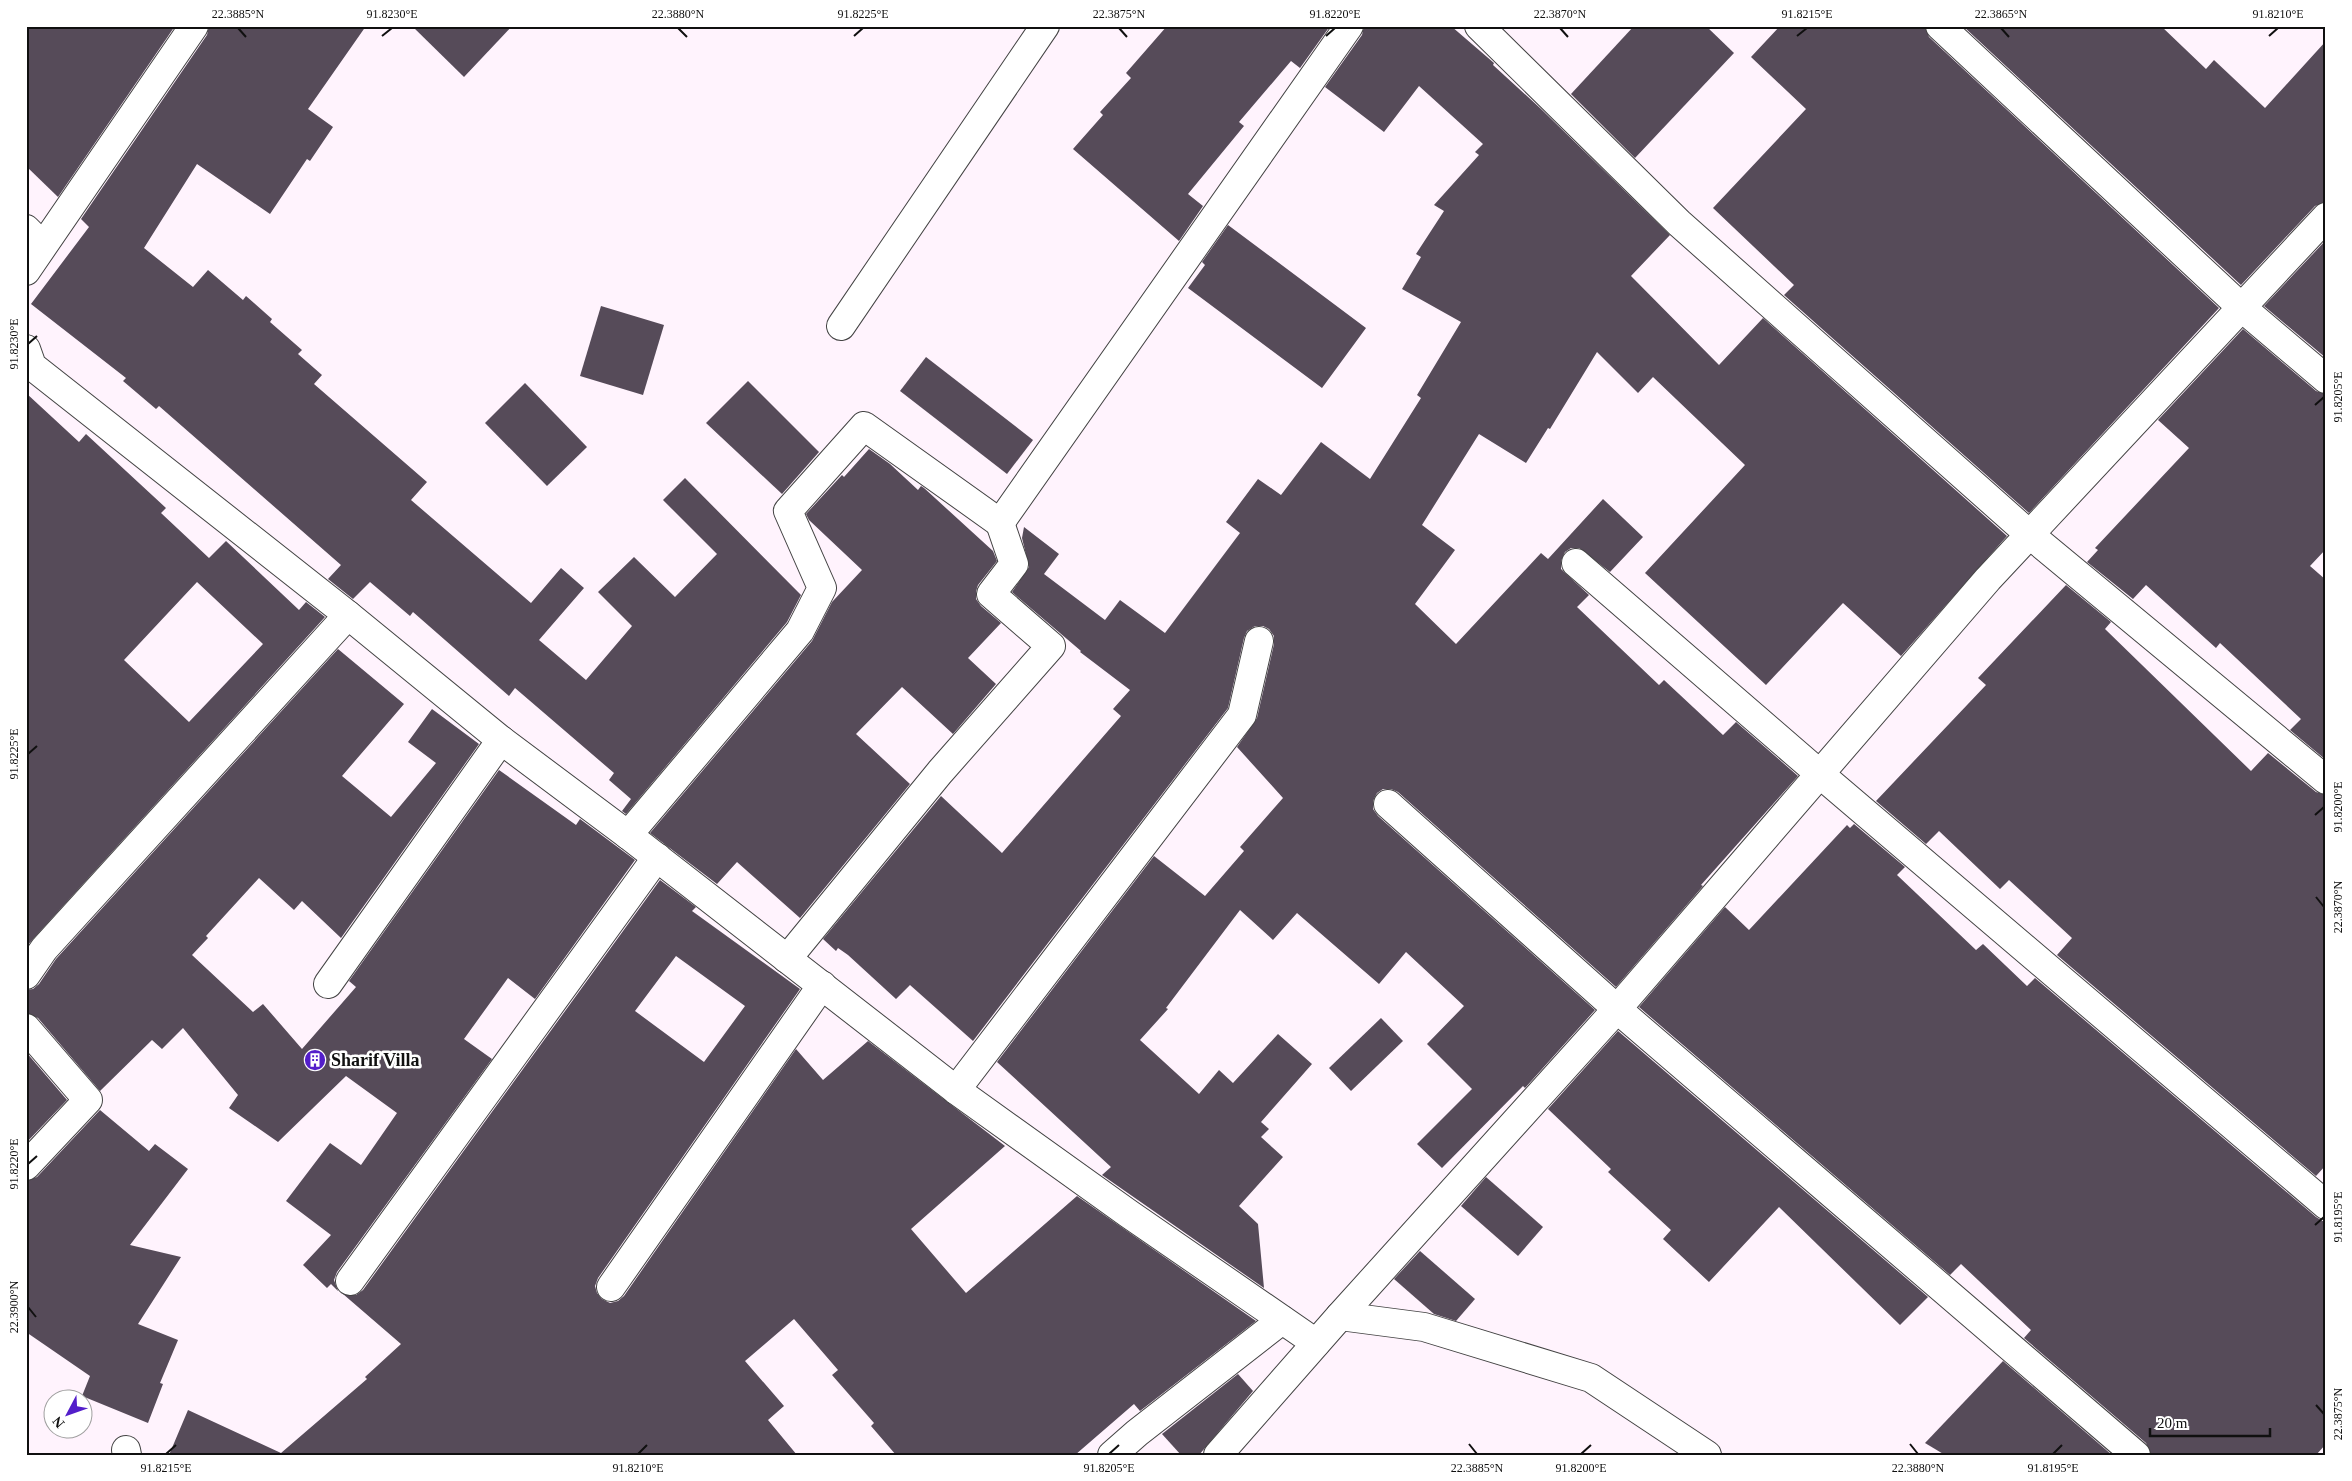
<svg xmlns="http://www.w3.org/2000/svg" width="2352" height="1481" font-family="'Times New Roman',serif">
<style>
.building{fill:#564b59;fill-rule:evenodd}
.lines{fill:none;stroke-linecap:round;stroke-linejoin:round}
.street-casing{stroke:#434343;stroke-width:30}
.street{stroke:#fff;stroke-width:28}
.ticks{fill:none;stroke:#101010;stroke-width:2}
.labels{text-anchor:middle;stroke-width:5;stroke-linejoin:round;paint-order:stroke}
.poi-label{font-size:18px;font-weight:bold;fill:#101010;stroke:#fff;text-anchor:start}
.neatline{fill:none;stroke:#101010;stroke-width:2}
.ticks-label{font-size:12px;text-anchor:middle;fill:#101010}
</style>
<rect width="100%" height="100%" fill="#fff3fd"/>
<g class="building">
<path d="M 26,26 L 175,26 L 58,197 L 26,166 Z"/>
<path d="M 209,26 L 366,26 L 308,109 L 333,127 L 310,161 L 307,159 L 270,214 L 197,164 L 144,248 L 193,287 L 208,270 L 243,300 L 246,296 L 272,319 L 270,322 L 302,350 L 298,354 L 322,375 L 314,384 L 427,482 L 411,500 L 531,603 L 561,568 L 584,588 L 539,640 L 586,680 L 632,626 L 598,592 L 634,557 L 675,597 L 717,554 L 663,500 L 685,478 L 801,595 L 787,622 L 626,814 L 622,811 L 631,799 L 609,780 L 614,773 L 515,688 L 509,696 L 413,612 L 410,616 L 370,582 L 353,599 L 328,579 L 341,565 L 159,406 L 156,409 L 123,381 L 126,378 L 31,304 L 89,227 L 81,219 L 207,35 Z"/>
<path d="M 412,26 L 512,26 L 464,77 Z"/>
<path d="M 1167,26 L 1330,26 L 1300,68 L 1291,61 L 1239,122 L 1244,126 L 1188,194 L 1203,206 L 1179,241 L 1073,149 L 1103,115 L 1100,112 L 1131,78 L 1126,73 Z"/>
<path d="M 1364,26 L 1451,26 L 1494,63 L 1493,65 L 1540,108 L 1670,235 L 1631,276 L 1719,365 L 1763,318 L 2007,536 L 1901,656 L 1843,603 L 1766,685 L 1645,573 L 1745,465 L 1653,377 L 1638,393 L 1597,352 L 1550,429 L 1548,428 L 1526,463 L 1479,434 L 1422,525 L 1455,550 L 1415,604 L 1456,644 L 1541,553 L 1548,559 L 1603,499 L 1643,537 L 1610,572 L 1579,548 L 1571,548 L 1565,552 L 1561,561 L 1561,569 L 1589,595 L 1577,607 L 1659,685 L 1664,680 L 1723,735 L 1736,722 L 1798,776 L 1701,885 L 1703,886 L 1616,987 L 1398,792 L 1391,789 L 1383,789 L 1377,793 L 1373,801 L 1373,809 L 1378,816 L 1595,1010 L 1525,1088 L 1523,1086 L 1442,1168 L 1417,1144 L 1472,1089 L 1427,1044 L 1464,1006 L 1406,952 L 1379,984 L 1297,913 L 1273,940 L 1240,910 L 1166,1008 L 1168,1009 L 1140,1040 L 1199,1094 L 1219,1070 L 1233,1083 L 1278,1034 L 1312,1064 L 1261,1122 L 1269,1129 L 1261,1137 L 1283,1157 L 1239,1206 L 1258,1224 L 1264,1288 L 1102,1175 L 1111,1167 L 997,1062 L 1154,856 L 1205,896 L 1244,851 L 1240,847 L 1283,798 L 1237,747 L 1257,718 L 1274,644 L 1274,636 L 1269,629 L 1263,626 L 1255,626 L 1247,631 L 1244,638 L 1228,708 L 973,1041 L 910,985 L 896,999 L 848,955 L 838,948 L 836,951 L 823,939 L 941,796 L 1002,853 L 1121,716 L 1113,709 L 1130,690 L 1080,652 L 1081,651 L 1012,592 L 1029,567 L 1022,538 L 1024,527 L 1059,554 L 1044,574 L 1105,620 L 1120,600 L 1165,633 L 1240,533 L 1226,522 L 1258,479 L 1281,495 L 1321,442 L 1370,479 L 1421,398 L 1417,395 L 1461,322 L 1402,289 L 1421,257 L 1416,254 L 1444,211 L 1434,205 L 1479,155 L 1475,152 L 1483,144 L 1419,86 L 1384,132 L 1325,87 L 1362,35 Z"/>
<path d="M 1634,26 L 1706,26 L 1734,53 L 1635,158 L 1571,94 Z"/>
<path d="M 1780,26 L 1925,26 L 1929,37 L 2219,308 L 2029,513 L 1784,295 L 1794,285 L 1713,208 L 1806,109 L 1751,57 Z"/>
<path d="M 1963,26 L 2161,26 L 2206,69 L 2214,60 L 2265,108 L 2326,41 L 2326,202 L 2315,206 L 2241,285 Z"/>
<path d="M 1228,225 L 1366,328 L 1322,388 L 1188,288 L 1205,265 L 1202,262 Z"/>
<path d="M 2326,240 L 2326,358 L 2264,306 Z"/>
<path d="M 601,306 L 664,325 L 643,395 L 580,376 Z"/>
<path d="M 2243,329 L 2316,391 L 2326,394 L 2326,549 L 2310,566 L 2326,580 L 2326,760 L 2290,730 L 2301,719 L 2220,643 L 2216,648 L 2146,585 L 2133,599 L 2087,562 L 2098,550 L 2095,548 L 2189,448 L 2158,420 Z"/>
<path d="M 926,357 L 1033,440 L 1007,474 L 900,391 Z"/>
<path d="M 748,381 L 819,452 L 782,494 L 706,423 Z"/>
<path d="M 525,383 L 587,447 L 547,486 L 485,423 Z"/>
<path d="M 26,393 L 79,442 L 86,434 L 166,508 L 161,513 L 209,558 L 226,541 L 299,610 L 306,602 L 325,617 L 26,947 ZM 197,582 L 263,644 L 189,722 L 124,660 Z"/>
<path d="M 869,449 L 890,464 L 918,490 L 921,486 L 924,488 L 993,551 L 997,561 L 978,585 L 976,591 L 976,599 L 981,606 L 1001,623 L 968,658 L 996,684 L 953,734 L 902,687 L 856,734 L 910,784 L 800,918 L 737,862 L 717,884 L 650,833 L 812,641 L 832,602 L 862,570 L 809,520 L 806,514 L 842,475 L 844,477 Z"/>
<path d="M 2066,585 L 2111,622 L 2105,629 L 2251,771 L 2268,753 L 2316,792 L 2326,795 L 2326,1165 L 2316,1176 L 2057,955 L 2072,938 L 2009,880 L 2000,889 L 1939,831 L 1926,844 L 1876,801 L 1986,685 L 1978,678 Z"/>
<path d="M 338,649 L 404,704 L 342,776 L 391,817 L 436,763 L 408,742 L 432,709 L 479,744 L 341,938 L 302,901 L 294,910 L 259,878 L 206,936 L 208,938 L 192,955 L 253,1012 L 263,1004 L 302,1049 L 356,987 L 349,981 L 499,770 L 576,825 L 580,819 L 635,860 L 535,999 L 508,978 L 464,1039 L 492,1059 L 337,1272 L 334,1280 L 338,1291 L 331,1284 L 327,1288 L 303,1265 L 331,1235 L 286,1201 L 330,1143 L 361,1165 L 397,1113 L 346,1076 L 278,1142 L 229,1108 L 238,1095 L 183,1028 L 162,1049 L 152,1040 L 100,1091 L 38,1018 L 26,1013 L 26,990 L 33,989 L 39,984 L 56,959 Z"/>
<path d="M 1854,824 L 1905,867 L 1897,875 L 1976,950 L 1983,944 L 2027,986 L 2035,978 L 2316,1217 L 2326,1223 L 2326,1444 L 2316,1455 L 2151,1455 L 2146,1443 L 2024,1338 L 2031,1330 L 1961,1264 L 1950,1275 L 1639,1007 L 1725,907 L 1749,930 L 1847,825 L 1850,828 Z"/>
<path d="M 660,880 L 696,907 L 692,911 L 800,989 L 598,1278 L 595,1286 L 597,1293 L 602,1299 L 610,1303 L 618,1301 L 624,1296 L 796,1049 L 823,1080 L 868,1041 L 1005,1146 L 911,1229 L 966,1293 L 1077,1196 L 1256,1321 L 1140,1411 L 1134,1404 L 1075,1455 L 896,1455 L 871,1426 L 874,1423 L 832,1375 L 838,1370 L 794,1319 L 745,1361 L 784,1406 L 768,1420 L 797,1455 L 169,1455 L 188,1410 L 281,1453 L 367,1379 L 365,1377 L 401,1344 L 343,1294 L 356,1295 L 363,1290 ZM 676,956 L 745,1006 L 704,1062 L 635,1011 Z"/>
<path d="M 1381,1018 L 1403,1041 L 1351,1091 L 1329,1068 Z"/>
<path d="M 1618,1031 L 1928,1297 L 1900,1325 L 1779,1207 L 1709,1282 L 1663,1239 L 1671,1230 L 1608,1172 L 1611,1169 L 1548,1109 Z"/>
<path d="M 26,1052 L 67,1100 L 26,1143 Z"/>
<path d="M 100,1110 L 149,1151 L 155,1144 L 188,1169 L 130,1245 L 181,1257 L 138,1324 L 178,1340 L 160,1383 L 163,1384 L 148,1423 L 82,1396 L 90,1376 L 26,1332 L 26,1181 L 37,1177 Z"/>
<path d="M 1486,1177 L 1543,1227 L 1518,1256 L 1461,1206 Z"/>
<path d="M 1420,1251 L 1475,1299 L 1456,1321 L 1434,1314 L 1394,1279 Z"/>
<path d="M 2003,1361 L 2112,1455 L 1945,1455 L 1925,1443 Z"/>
<path d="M 1238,1374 L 1253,1391 L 1199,1455 L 1181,1455 L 1162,1434 Z"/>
</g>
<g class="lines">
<g class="street-casing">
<g id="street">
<path d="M 1479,26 L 1679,223 L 2029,534 L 2326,780"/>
<path d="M 1940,26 L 2241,307 L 2326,379"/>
<path d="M 26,229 L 31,234 L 26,262"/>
<path d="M 26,271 L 194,26"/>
<path d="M 841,326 L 1045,26"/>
<path d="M 26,349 L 32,366 L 348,615 L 501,740 L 628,835 L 956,1090 L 1129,1214 L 1316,1343"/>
<path d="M 1576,563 L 1821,775 L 2326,1205"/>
<path d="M 1388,804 L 1617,1009 L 2136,1455"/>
<path d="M 628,835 L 800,631 L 822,588 L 788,511 L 864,426 L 1000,523 L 1349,26"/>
<path d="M 787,959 L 940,772 L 1051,646 L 991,594 L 1014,564 L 1000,523"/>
<path d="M 26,975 L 44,949 L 348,615"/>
<path d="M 328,984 L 501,740"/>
<path d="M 26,1028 L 88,1100 L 26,1166"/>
<path d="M 956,1090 L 1242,715 L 1259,641"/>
<path d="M 350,1281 L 657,857"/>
<path d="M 611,1287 L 822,985"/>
<path d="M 1340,1316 L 1424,1327 L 1591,1378 L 1707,1455"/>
<path d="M 126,1450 L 127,1455"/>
<path d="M 1112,1455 L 1137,1433 L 1282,1320"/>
<path d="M 1218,1455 L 1340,1316 L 1617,1009 L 1988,579 L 2326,217"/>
</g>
</g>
<use href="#street" class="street"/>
</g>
<path class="ticks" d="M 238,28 L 246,37M 678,28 L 687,37M 1119,28 L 1127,37M 1560,28 L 1568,37M 2001,28 L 2009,37M 382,36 L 392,28M 854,36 L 863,28M 1326,36 L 1335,28M 1797,36 L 1807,28M 2269,36 L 2278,28M 28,344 L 37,336M 2315,405 L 2324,397M 28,754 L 37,746M 2315,815 L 2324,807M 2316,897 L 2324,907M 28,1164 L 37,1156M 2315,1225 L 2324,1217M 28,1307 L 36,1317M 2316,1405 L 2324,1414M 1469,1444 L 1477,1454M 1910,1444 L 1918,1454M 166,1454 L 176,1445M 638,1454 L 647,1445M 1109,1454 L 1119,1445M 1581,1454 L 1591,1445M 2053,1454 L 2062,1445"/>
<defs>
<g id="building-disc" transform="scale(1.125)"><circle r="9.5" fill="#531eca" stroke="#fff"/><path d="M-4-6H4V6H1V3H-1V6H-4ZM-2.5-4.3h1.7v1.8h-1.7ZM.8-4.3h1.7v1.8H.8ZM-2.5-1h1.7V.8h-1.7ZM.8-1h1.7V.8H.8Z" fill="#fff"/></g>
</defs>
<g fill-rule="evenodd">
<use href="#building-disc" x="315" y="1060"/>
</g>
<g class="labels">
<g class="poi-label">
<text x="331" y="1066">Sharif Villa</text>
</g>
</g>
<rect width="2352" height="1481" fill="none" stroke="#ffffff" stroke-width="55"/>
<g transform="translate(68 1414) rotate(229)"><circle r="24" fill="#ffffff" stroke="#9f9f9f"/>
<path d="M0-4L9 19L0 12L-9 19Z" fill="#531eca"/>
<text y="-8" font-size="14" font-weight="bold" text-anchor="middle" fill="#101010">N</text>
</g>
<path d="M2150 1428v8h120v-8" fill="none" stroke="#101010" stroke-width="2.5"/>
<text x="2157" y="1428" font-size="15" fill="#101010" stroke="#ffffff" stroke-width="4" paint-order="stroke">20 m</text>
<rect x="28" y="28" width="2296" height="1426" class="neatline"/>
<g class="ticks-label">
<text x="238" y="18">22.3885°N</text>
<text x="392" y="18">91.8230°E</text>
<text x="678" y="18">22.3880°N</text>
<text x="863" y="18">91.8225°E</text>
<text x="1119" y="18">22.3875°N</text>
<text x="1335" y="18">91.8220°E</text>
<text x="1560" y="18">22.3870°N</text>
<text x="1807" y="18">91.8215°E</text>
<text x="2001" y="18">22.3865°N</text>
<text x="2278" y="18">91.8210°E</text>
<text transform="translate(14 344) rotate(-90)" y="4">91.8230°E</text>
<text transform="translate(2338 397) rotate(-90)" y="4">91.8205°E</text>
<text transform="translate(14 754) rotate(-90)" y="4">91.8225°E</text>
<text transform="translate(2338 807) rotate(-90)" y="4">91.8200°E</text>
<text transform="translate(2338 907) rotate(-90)" y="4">22.3870°N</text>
<text transform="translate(14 1164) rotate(-90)" y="4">91.8220°E</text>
<text transform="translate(2338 1217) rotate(-90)" y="4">91.8195°E</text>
<text transform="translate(14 1307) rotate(-90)" y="4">22.3900°N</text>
<text transform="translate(2338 1414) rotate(-90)" y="4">22.3875°N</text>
<text x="166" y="1472">91.8215°E</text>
<text x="638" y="1472">91.8210°E</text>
<text x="1109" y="1472">91.8205°E</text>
<text x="1477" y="1472">22.3885°N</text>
<text x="1581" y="1472">91.8200°E</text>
<text x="1918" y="1472">22.3880°N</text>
<text x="2053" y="1472">91.8195°E</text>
</g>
</svg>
